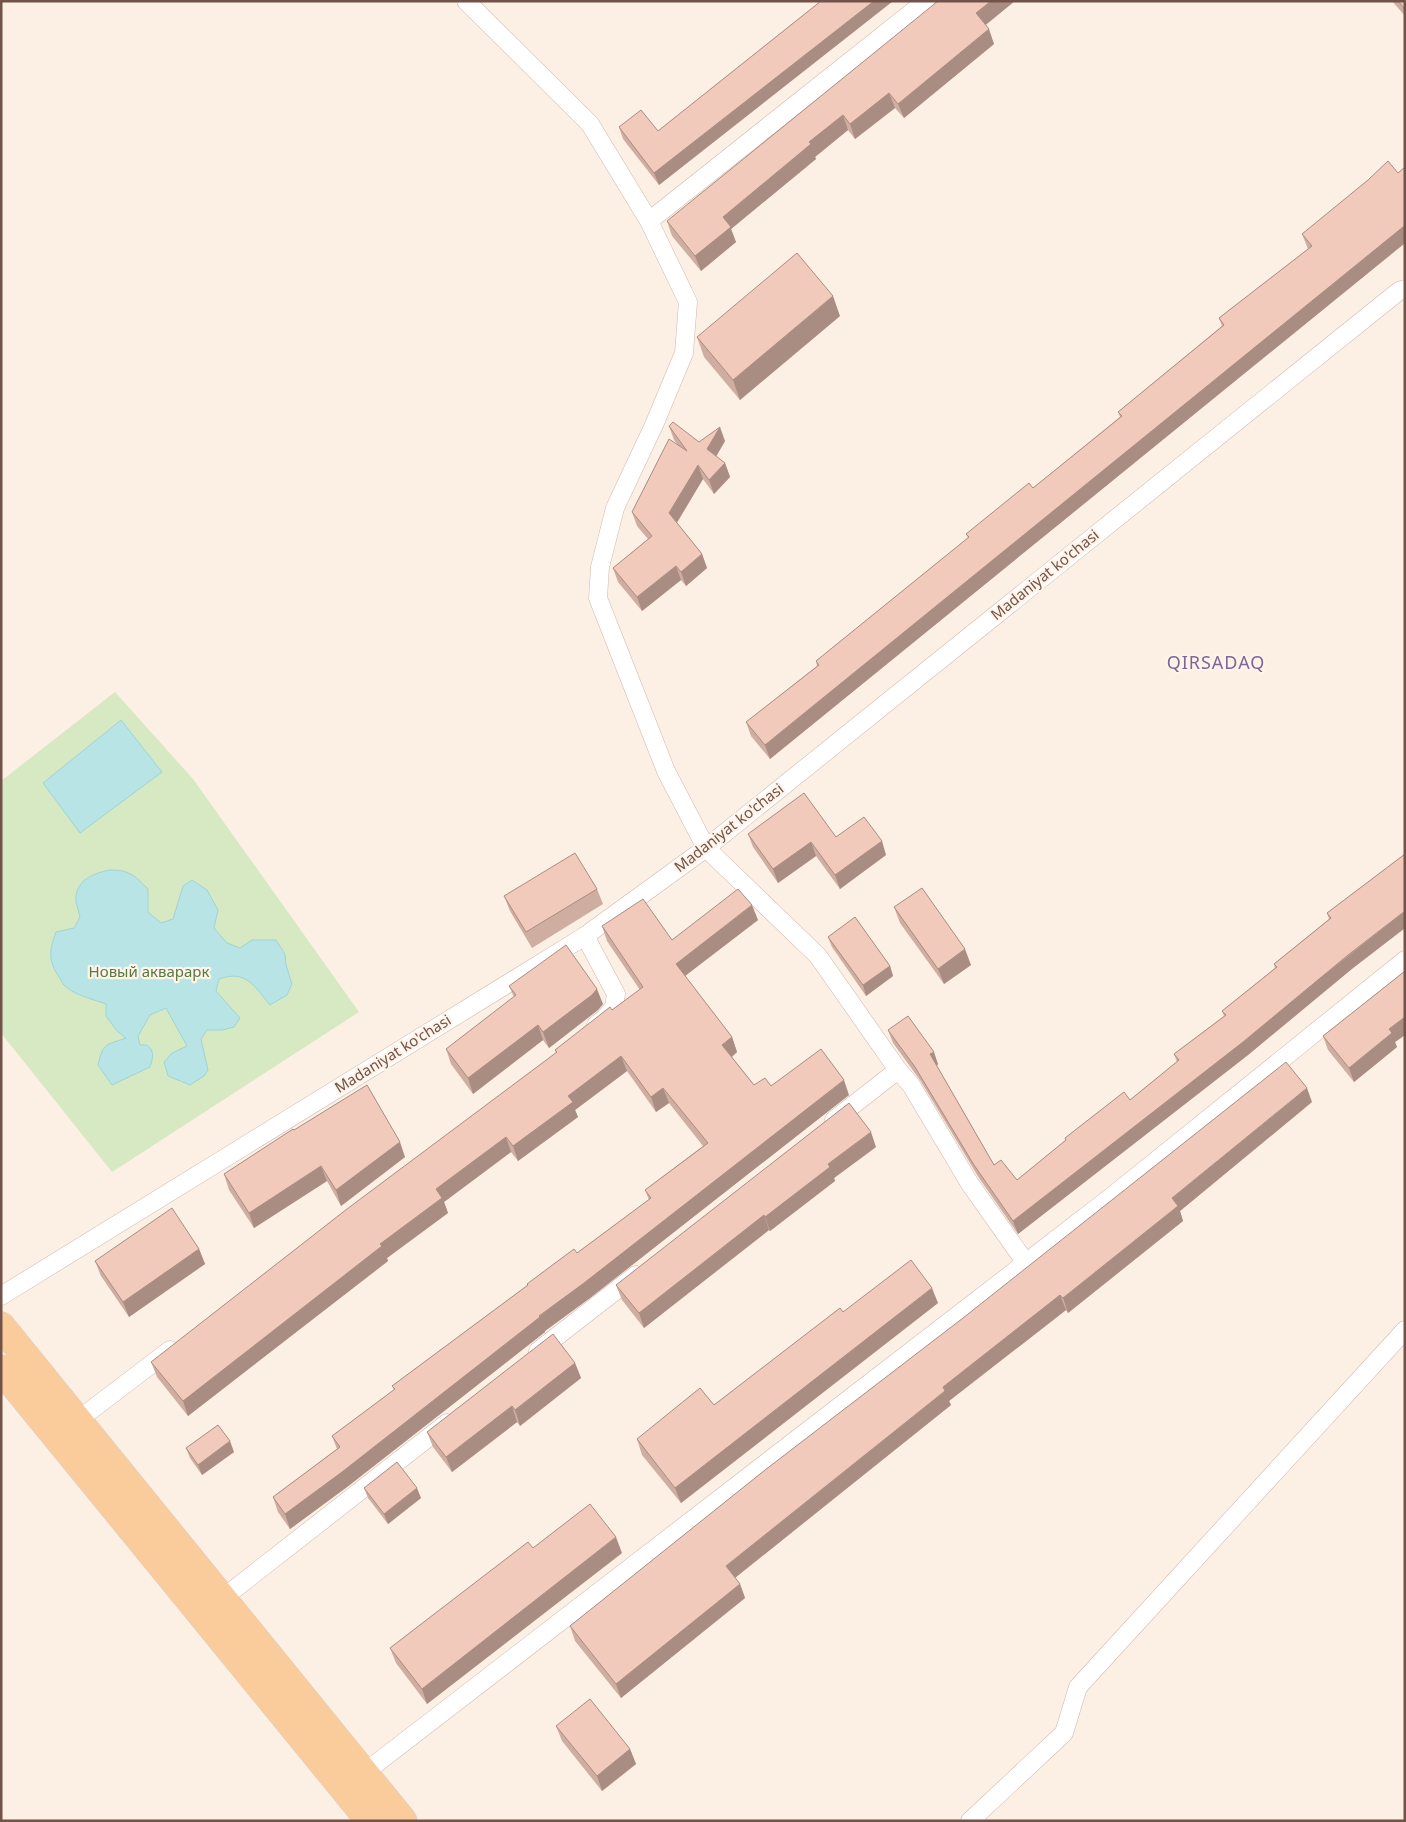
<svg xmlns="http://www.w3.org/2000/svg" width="1406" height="1822" font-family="'Noto Sans',sans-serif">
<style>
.park{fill:#d6e9c2}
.water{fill:#b8e4e5;stroke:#9ed4d7}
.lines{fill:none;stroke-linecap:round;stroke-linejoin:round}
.street-casing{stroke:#cfb8ad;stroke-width:19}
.primary-casing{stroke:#d8cfcc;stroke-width:29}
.street{stroke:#fff;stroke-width:18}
.primary{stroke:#facc9c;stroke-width:28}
.wall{fill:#cfaea1}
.shaded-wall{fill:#a98d83}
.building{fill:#f1cabb;stroke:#a98d83}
.labels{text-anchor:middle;stroke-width:4.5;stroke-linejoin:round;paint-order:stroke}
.street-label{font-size:15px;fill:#735349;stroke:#fff4e9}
.park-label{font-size:15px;fill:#587942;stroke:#fff4e9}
.quarter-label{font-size:18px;letter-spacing:1px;fill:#806597;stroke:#fff4e9}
</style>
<rect width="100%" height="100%" fill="#fcefe3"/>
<path class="park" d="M 115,692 L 193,779 L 359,1012 L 112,1172 L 1,1033 L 1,781 Z"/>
<g class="water">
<path d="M 121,720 L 162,772 L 80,833 L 43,783 Z"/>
<path d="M 110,870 C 130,870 134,875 148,889 L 148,912 L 161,923 L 173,919 L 183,886 L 192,880 L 207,890 L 218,910 L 214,928 L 227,943 L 240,948 L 252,940 L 276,940 L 285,954 L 286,965 L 292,984 L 287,995 L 270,1005 C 255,987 246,969 219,979 L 216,991 L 240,1018 L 234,1027 L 222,1030 L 207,1030 L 201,1039 L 208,1070 L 204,1076 L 190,1085 L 168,1076 L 164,1062 L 172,1053 L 187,1046 L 166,1008 L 150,1015 L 138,1036 L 140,1045 L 147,1045 C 155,1052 153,1057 150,1067 L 112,1085 L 98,1065 C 103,1042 107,1045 126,1038 L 117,1031 L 106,1016 L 106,1004 C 95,1000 75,995 66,987 C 63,985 61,980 59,977 C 48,961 49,950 56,932 L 74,928 L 80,917 C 79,912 77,907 76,902 C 74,881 93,873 110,870 Z"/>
</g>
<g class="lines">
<g class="street-casing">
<g id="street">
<path d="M 466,1 L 590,124 L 649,221 L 688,302 L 684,353 L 654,425 L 615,508 L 600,567 L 598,598 L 666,771 L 706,848 L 818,956 L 898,1070 L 834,1120"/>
<path d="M 649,221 L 926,1"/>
<path d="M 585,936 L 616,994 L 614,1007 L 605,1018 L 596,1025"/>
<path d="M 898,1070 L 911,1085 L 970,1184 L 1026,1263"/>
<path d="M 1,1296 L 585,936 L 706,848 L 1399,291 L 1405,289"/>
<path d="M 538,1351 L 636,1275"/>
<path d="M 78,1420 L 170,1350"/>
<path d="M 223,1598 L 447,1423"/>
<path d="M 364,1773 L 1111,1197 L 1405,960"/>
<path d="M 970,1821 L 1064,1733 L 1078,1687 L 1405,1330"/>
</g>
</g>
<g class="primary-casing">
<g id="primary">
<path d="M 1,1326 L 403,1821"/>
<path d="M 1,1369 L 370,1821"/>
</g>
</g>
<use href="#street" class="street"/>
<use href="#primary" class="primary"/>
</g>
<g class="wall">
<path d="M 821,1 L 893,1 L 659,185 L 623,139 L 619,127 L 658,131 Z"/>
<path d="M 1392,1 L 1405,1 L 1405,16 Z"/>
<path d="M 986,25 L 994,44 L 904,118 L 895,108 L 855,139 L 848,130 L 815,157 L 816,159 L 731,229 L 736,242 L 701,271 L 672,236 L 667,221 Z"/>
<path d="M 1405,167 L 1405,243 L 770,759 L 751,736 L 746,722 L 817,666 L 816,661 L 968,538 L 966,534 L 1033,488 L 1120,417 L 1118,412 L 1222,326 L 1219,318 L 1308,249 L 1302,234 L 1398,173 Z"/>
<path d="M 840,316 L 740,400 L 704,357 L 697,337 Z"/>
<path d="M 669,426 L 699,442 L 725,441 L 716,457 L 725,463 L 730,477 L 714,494 L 703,479 L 677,523 L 702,554 L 707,568 L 686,586 L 681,580 L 642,611 L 618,582 L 613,568 L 648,539 L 637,526 L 632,512 L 677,444 L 674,440 Z"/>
<path d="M 748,834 L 836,837 L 886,855 L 840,889 L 816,856 L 778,883 L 753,847 Z"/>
<path d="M 1405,854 L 1405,928 L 1353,968 L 1248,1055 L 1018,1234 L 979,1178 L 920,1080 L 893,1043 L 888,1030 L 938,1064 L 937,1066 L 994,1165 L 1017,1180 L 1066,1140 L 1065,1138 L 1130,1100 L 1177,1062 L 1174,1054 L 1224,1016 L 1222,1011 L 1275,968 L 1274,964 L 1329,919 L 1327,913 Z"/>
<path d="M 597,889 L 603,904 L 532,948 L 510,911 L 504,896 Z"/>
<path d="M 894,907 L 971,965 L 944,984 L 900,923 Z"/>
<path d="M 758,920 L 685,976 L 732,1037 L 737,1052 L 732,1057 L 754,1085 L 771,1086 L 849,1095 L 590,1298 L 545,1331 L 545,1332 L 347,1487 L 290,1529 L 278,1512 L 273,1497 L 337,1449 L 332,1436 L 394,1390 L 392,1386 L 528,1285 L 527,1284 L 577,1253 L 649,1200 L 645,1190 L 703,1146 L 669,1103 L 656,1112 L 627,1071 L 575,1110 L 578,1117 L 518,1161 L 511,1152 L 444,1202 L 448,1213 L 387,1258 L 388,1261 L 188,1416 L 157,1377 L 151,1362 L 556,1053 L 555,1050 L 640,990 L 607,941 L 602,926 L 672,940 Z"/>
<path d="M 828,937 L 890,966 L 893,976 L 866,996 L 832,947 Z"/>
<path d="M 1405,971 L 1405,1035 L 1395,1042 L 1397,1047 L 1354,1082 L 1328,1050 L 1323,1036 Z"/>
<path d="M 509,986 L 603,1004 L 598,1010 L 549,1048 L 543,1040 L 473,1094 L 451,1064 L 446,1049 L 514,997 Z"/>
<path d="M 1312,1102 L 1180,1211 L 1183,1221 L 1068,1313 L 1066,1310 L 949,1401 L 951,1405 L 735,1578 L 740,1584 L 745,1598 L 621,1698 L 575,1641 L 570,1626 Z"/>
<path d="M 294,1130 L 405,1157 L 341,1206 L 327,1181 L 254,1228 L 229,1190 L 224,1174 Z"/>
<path d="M 876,1147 L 834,1178 L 835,1181 L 770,1231 L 769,1230 L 644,1328 L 622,1300 L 616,1285 Z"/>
<path d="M 199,1249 L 205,1264 L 129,1317 L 101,1276 L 95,1261 Z"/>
<path d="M 938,1303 L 681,1503 L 642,1455 L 637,1439 L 714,1405 L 843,1312 Z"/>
<path d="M 575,1363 L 581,1378 L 520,1426 L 517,1422 L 452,1472 L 433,1447 L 427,1432 Z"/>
<path d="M 186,1448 L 234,1452 L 202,1475 L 190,1458 Z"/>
<path d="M 364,1488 L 421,1498 L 388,1524 L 368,1498 Z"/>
<path d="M 622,1553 L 427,1704 L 396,1663 L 390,1648 Z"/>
<path d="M 556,1726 L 630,1749 L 636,1764 L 602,1791 L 562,1741 Z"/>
</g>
<g class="shaded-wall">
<path d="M 874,1 L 893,1 L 659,185 L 654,173 Z"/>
<path d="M 991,1 L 1015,1 L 982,28 L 976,13 Z"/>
<path d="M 989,29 L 994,44 L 904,118 L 898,104 Z"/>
<path d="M 889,93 L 895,108 L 855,139 L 850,124 Z"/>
<path d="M 843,115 L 848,130 L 815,157 L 816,159 L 731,229 L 736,242 L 701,271 L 695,256 L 723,217 L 809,142 Z"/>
<path d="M 1405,225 L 1405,243 L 770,759 L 765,745 Z"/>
<path d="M 833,296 L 840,316 L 740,400 L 733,380 Z"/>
<path d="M 720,427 L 725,441 L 712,463 L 707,449 Z"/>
<path d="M 725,463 L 730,477 L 714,494 L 709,480 Z"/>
<path d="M 698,465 L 703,479 L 674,527 L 669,513 Z"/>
<path d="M 702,554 L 707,568 L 686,586 L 681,572 Z"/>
<path d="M 676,566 L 681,580 L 642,611 L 637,597 Z"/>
<path d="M 882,841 L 886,855 L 840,889 L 835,875 Z"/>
<path d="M 811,842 L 816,856 L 778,883 L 773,869 Z"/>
<path d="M 752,905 L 758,920 L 681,979 L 676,964 Z"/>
<path d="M 1405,911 L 1405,928 L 1353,968 L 1248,1055 L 1018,1234 L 1013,1221 Z"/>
<path d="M 965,949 L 971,965 L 944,984 L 938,969 Z"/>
<path d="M 890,966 L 893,976 L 866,996 L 863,985 Z"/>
<path d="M 597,989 L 603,1004 L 598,1010 L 549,1048 L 543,1032 Z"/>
<path d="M 1405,1017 L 1405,1035 L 1395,1042 L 1397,1047 L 1354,1082 L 1349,1068 L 1389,1029 Z"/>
<path d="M 538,1025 L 543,1040 L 473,1094 L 468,1078 Z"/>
<path d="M 732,1037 L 737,1052 L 728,1060 L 722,1045 Z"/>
<path d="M 934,1052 L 938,1064 L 935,1067 L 930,1054 Z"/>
<path d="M 621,1056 L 627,1071 L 575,1110 L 578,1117 L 518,1161 L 513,1146 L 568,1096 Z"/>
<path d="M 844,1080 L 849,1095 L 590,1298 L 545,1331 L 545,1332 L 347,1487 L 290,1529 L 285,1514 Z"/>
<path d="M 663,1088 L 669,1103 L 656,1112 L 651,1097 Z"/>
<path d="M 1307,1088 L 1312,1102 L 1180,1211 L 1183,1221 L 1068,1313 L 1063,1298 L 1172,1198 Z"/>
<path d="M 871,1132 L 876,1147 L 834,1178 L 835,1181 L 770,1231 L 765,1217 L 828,1164 Z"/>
<path d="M 506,1137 L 511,1152 L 444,1202 L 448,1213 L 387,1258 L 388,1261 L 188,1416 L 183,1401 L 380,1244 L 436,1189 Z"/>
<path d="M 400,1142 L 405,1157 L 341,1206 L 336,1190 Z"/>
<path d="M 321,1166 L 327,1181 L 254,1228 L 249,1213 Z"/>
<path d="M 764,1215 L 769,1230 L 644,1328 L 639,1313 Z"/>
<path d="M 199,1249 L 205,1264 L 129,1317 L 123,1302 Z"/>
<path d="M 932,1288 L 938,1303 L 681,1503 L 675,1488 Z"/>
<path d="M 1060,1295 L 1066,1310 L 949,1401 L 951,1405 L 731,1581 L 726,1566 L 943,1387 Z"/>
<path d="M 575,1363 L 581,1378 L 520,1426 L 515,1410 Z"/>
<path d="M 512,1406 L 517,1422 L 452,1472 L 446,1457 Z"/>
<path d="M 230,1441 L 234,1452 L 202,1475 L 198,1465 Z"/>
<path d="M 417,1488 L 421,1498 L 388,1524 L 384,1514 Z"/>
<path d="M 616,1537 L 622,1553 L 427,1704 L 422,1689 Z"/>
<path d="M 740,1584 L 745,1598 L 621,1698 L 616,1684 Z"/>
<path d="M 630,1749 L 636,1764 L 602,1791 L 597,1776 Z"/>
</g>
<g class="building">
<path d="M 821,1 L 874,1 L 654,173 L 619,127 L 641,110 L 658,131 Z"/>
<path d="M 938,1 L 991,1 L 976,13 L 989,29 L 898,104 L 889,93 L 850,124 L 843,115 L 809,142 L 811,144 L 723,217 L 731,227 L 695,256 L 667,221 Z"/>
<path d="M 1398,1 L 1405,1 L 1405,9 Z"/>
<path d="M 1388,161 L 1398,173 L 1405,167 L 1405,225 L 1403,227 L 765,745 L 746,722 L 819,665 L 816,661 L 969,537 L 966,534 L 1029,483 L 1033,488 L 1122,416 L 1118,412 L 1224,325 L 1219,318 L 1312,246 L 1302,234 L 1368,180 Z"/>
<path d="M 797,253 L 833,296 L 733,380 L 697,337 Z"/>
<path d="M 673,422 L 699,442 L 720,427 L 707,449 L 725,463 L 709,480 L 698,465 L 669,513 L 702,554 L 681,572 L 676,566 L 637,597 L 613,568 L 652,536 L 632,512 L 669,439 L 687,451 L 669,426 Z"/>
<path d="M 804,793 L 836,837 L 864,817 L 882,841 L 835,875 L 811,842 L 773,869 L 748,834 Z"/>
<path d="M 575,853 L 597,889 L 526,932 L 504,896 Z"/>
<path d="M 1405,854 L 1405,911 L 1348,955 L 1243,1042 L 1013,1221 L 974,1165 L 915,1067 L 888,1030 L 908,1016 L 934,1052 L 930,1054 L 994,1165 L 1001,1160 L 1017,1180 L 1066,1140 L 1065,1138 L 1124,1092 L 1130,1100 L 1179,1060 L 1174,1054 L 1226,1015 L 1222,1011 L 1277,967 L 1274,964 L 1331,918 L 1327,913 Z"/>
<path d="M 922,888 L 965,949 L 938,969 L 894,907 Z"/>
<path d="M 738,889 L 752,905 L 676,964 L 732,1037 L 722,1045 L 754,1085 L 765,1078 L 771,1086 L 821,1049 L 844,1080 L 584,1283 L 539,1316 L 540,1317 L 342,1472 L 285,1514 L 273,1497 L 340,1447 L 332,1436 L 395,1389 L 392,1386 L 528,1285 L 527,1284 L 574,1249 L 577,1253 L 651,1198 L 645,1190 L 708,1143 L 663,1088 L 651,1097 L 621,1056 L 568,1096 L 573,1102 L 513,1146 L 506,1137 L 436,1189 L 442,1198 L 380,1244 L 382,1246 L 183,1401 L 151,1362 L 347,1209 L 557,1052 L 555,1050 L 610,1007 L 612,1010 L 643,987 L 602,926 L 643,899 L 672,940 Z"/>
<path d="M 855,917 L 890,966 L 863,985 L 828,937 Z"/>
<path d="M 566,945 L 597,989 L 592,995 L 543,1032 L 538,1025 L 468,1078 L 446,1049 L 516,995 L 509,986 Z"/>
<path d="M 1405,971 L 1405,1017 L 1389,1029 L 1392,1033 L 1349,1068 L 1323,1036 Z"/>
<path d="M 1286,1062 L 1307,1088 L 1172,1198 L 1178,1206 L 1063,1298 L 1060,1295 L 943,1387 L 945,1391 L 726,1566 L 740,1584 L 616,1684 L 570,1626 L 765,1470 L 963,1318 Z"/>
<path d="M 367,1085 L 400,1142 L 336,1190 L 321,1166 L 249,1213 L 224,1174 L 293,1129 L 294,1130 Z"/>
<path d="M 849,1103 L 871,1132 L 828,1164 L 830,1167 L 765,1217 L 764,1215 L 639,1313 L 616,1285 Z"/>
<path d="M 172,1208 L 199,1249 L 123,1302 L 95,1261 Z"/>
<path d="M 911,1260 L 932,1288 L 675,1488 L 637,1439 L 700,1388 L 714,1405 L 840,1308 L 843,1312 Z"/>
<path d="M 553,1334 L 575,1363 L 515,1410 L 512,1406 L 446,1457 L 427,1432 Z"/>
<path d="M 218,1425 L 230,1441 L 198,1465 L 186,1448 Z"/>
<path d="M 397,1462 L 417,1488 L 384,1514 L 364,1488 Z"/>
<path d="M 590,1504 L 616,1537 L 422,1689 L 390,1648 L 528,1542 L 533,1548 Z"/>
<path d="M 590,1699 L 630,1749 L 597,1776 L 556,1726 Z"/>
</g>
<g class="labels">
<g class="street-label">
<text transform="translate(1045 575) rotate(-39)" y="5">Madaniyat ko'chasi</text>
<text transform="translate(729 828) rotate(-38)" y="5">Madaniyat ko'chasi</text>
<text transform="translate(393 1054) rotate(-32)" y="5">Madaniyat ko'chasi</text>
</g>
<g class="park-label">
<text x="149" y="977">Новый акварарк</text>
</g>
<g class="quarter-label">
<text x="1216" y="669">QIRSADAQ</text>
</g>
</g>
<rect width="1406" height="1822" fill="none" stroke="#735349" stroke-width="5"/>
</svg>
